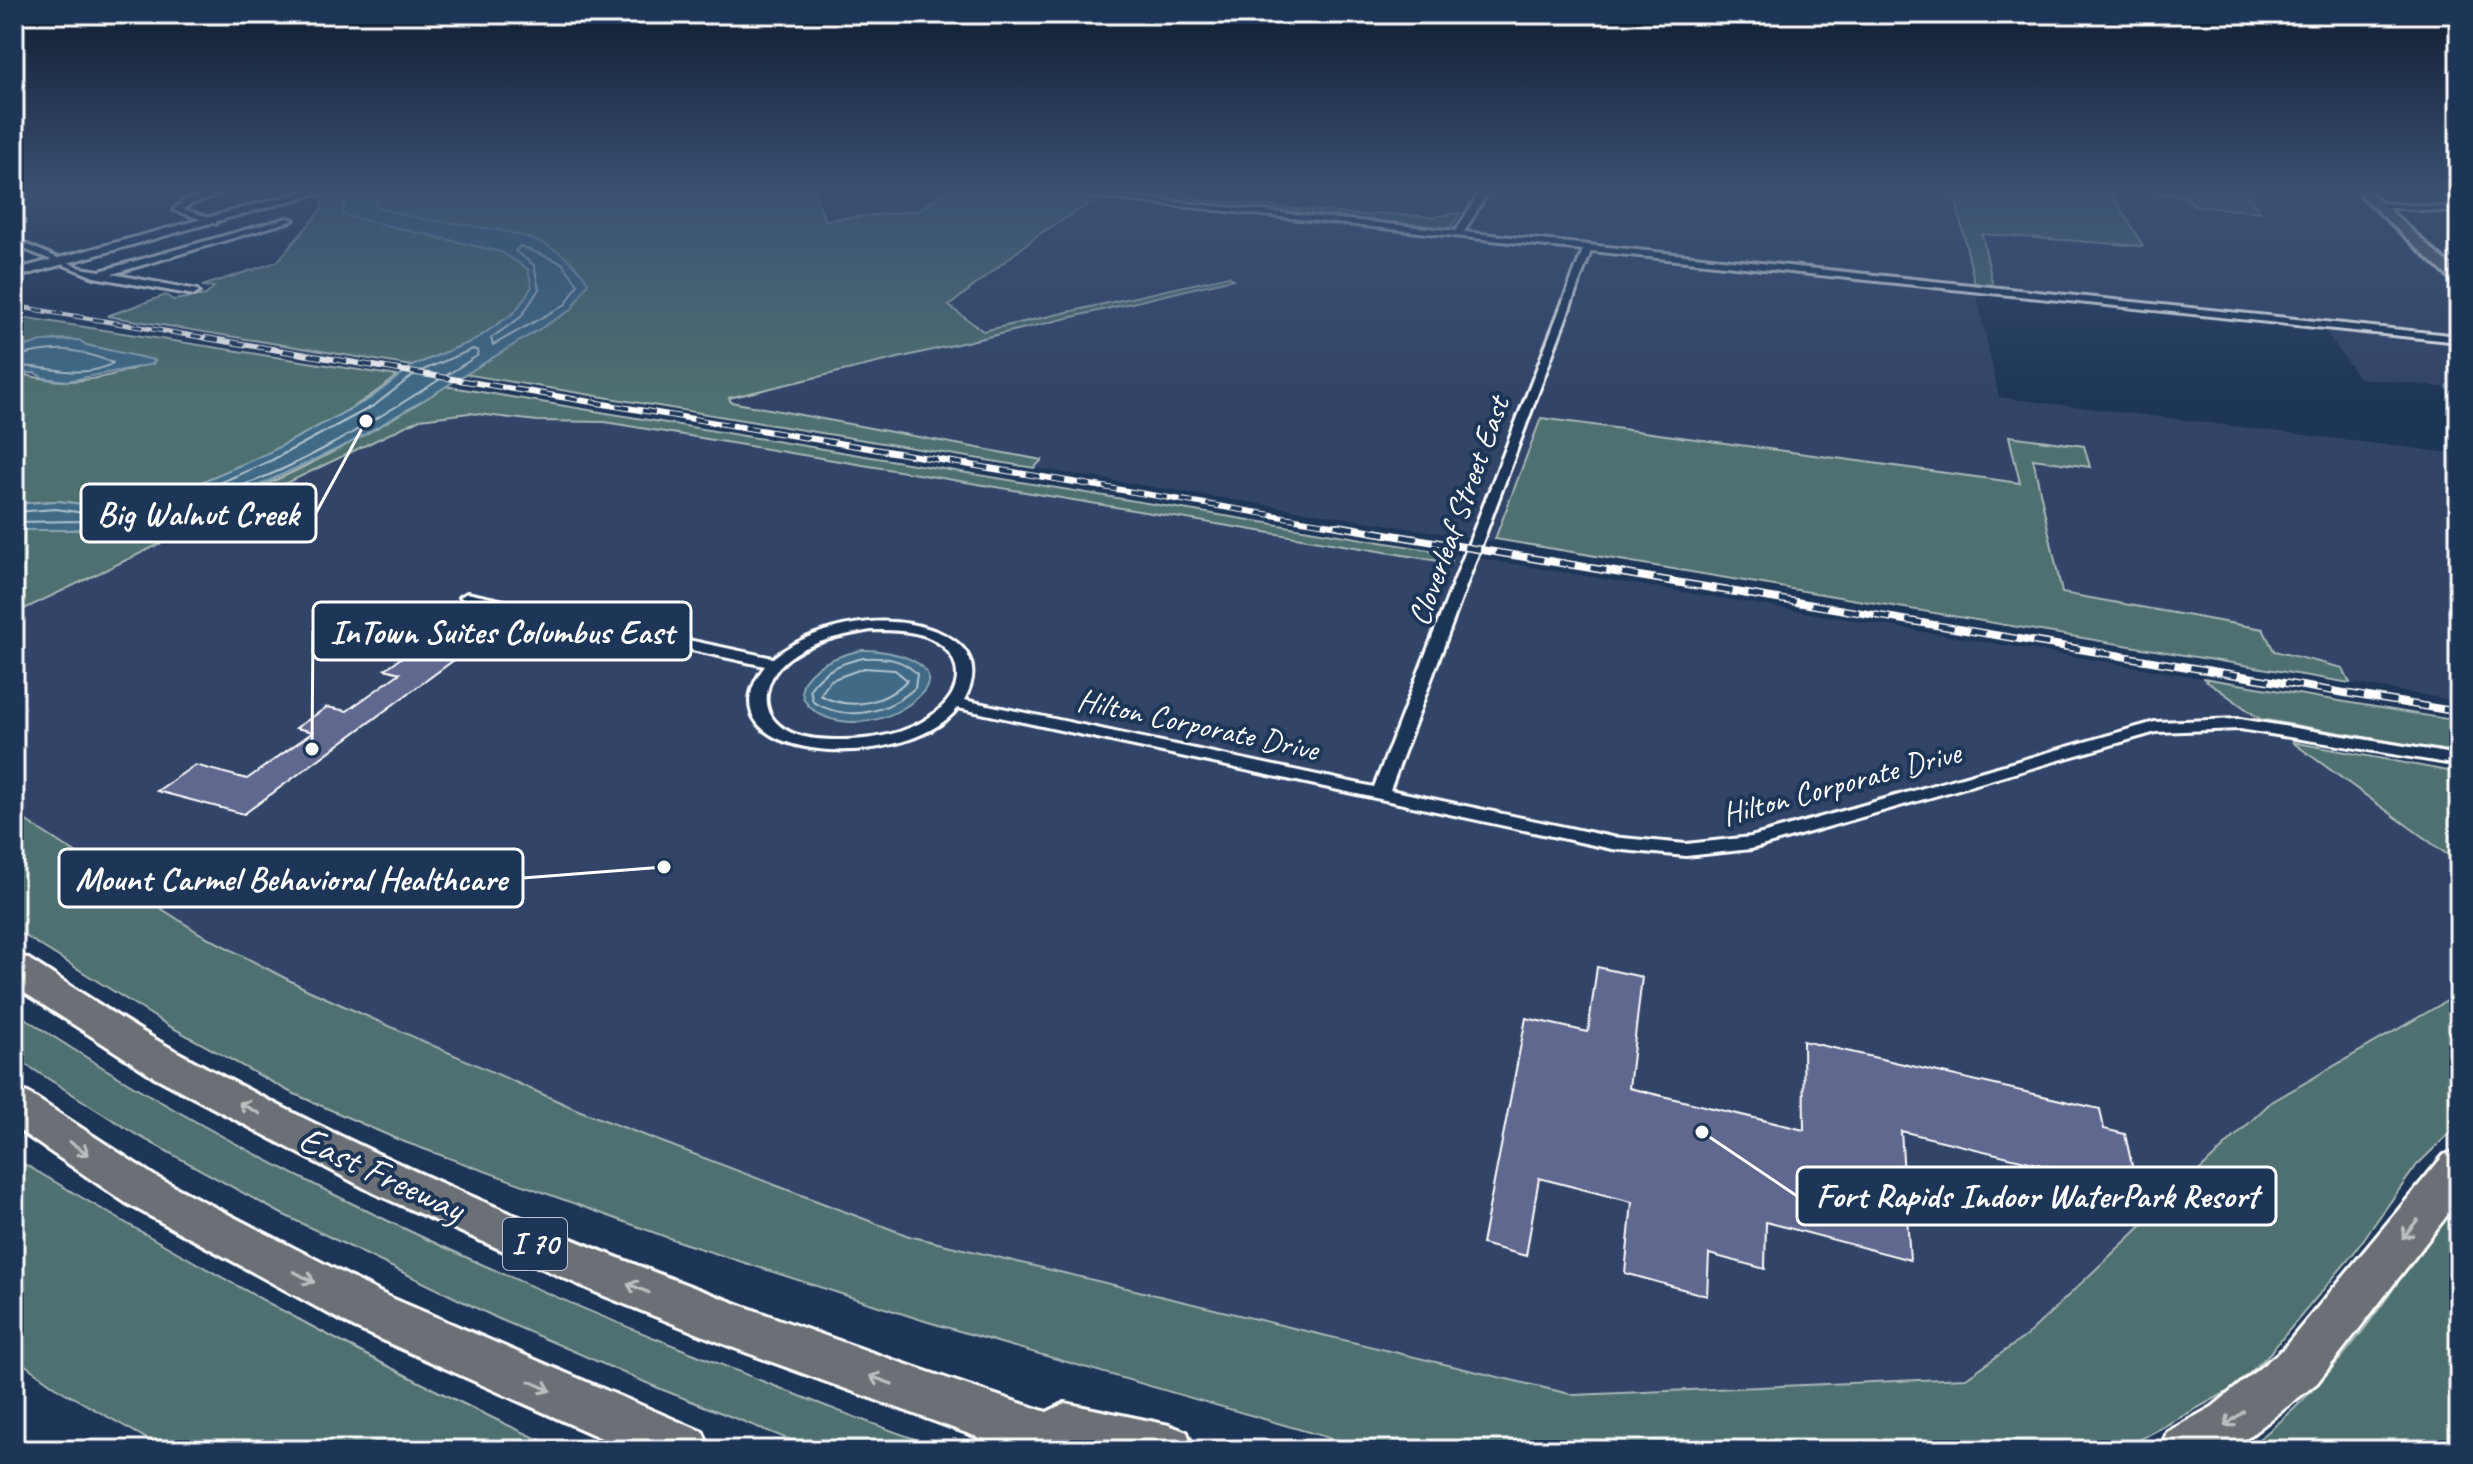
<svg xmlns="http://www.w3.org/2000/svg" width="2473" height="1464" font-family="Caveat,sans-serif">
<style>
.built{fill:#314468}
.green{fill:#50706f;stroke:#a8b8b7;stroke-width:2}
.water{fill:#3f6b86;stroke:#8ca6b6;stroke-width:2}
.lines{fill:none;stroke-linecap:round;stroke-linejoin:round}
.shore{stroke:#b2c4cf;stroke-width:2}
.building{fill:#61688f;stroke:#fff;stroke-width:2}
.street-casing{stroke:#fff;stroke-width:6}
.secondary-casing{stroke:#fff;stroke-width:6}
.primary-casing{stroke:#fff;stroke-width:6}
.highway-casing{stroke:#fff;stroke-width:6}
.street{fill:#1d3557;fill-rule:evenodd}
.secondary{fill:#1d3557;fill-rule:evenodd}
.primary{fill:#6a7074;fill-rule:evenodd}
.highway{fill:#6a7074;fill-rule:evenodd}
.rail-far2-casing{stroke:#fff;stroke-width:5}
.rail-far1-casing{stroke:#fff;stroke-width:6}
.rail-casing{stroke:#fff;stroke-width:8}
.rail-far2{stroke:#1d3557;stroke-width:3;stroke-dasharray:10;stroke-linecap:butt}
.rail-far1{stroke:#1d3557;stroke-width:4;stroke-dasharray:13;stroke-linecap:butt}
.rail{stroke:#1d3557;stroke-width:5;stroke-dasharray:16;stroke-linecap:butt}
.oneway{stroke:#bcbfc0}
.labels{text-anchor:middle;stroke-width:8;stroke-linejoin:round;paint-order:stroke}
.shield{fill:#1d3557;stroke:#bbc2cd;stroke-width:2}
.shield-label{font-size:30px;font-weight:bold;fill:#fff}
.street-label{font-size:32px;fill:#fff;stroke:#1d3557}
.near-street-label{font-size:38px;fill:#fff;stroke:#1d3557}
.leader{fill:none;stroke:#fff;stroke-width:3}
.callout-dot{fill:#fff;stroke:#1d3557;stroke-width:3}
.callout{fill:#1d3557;stroke:#fff;stroke-width:3}
.callout-label{font-size:34px;text-anchor:middle;font-weight:bold;fill:#fff}
</style>
<rect width="100%" height="100%" fill="#1d3557"/>
<filter id="ink" filterUnits="userSpaceOnUse"><feTurbulence type="fractalNoise" baseFrequency=".0125" numOctaves="2"/><feDisplacementMap in="SourceGraphic" scale="16" xChannelSelector="R" yChannelSelector="G"/><feConvolveMatrix kernelMatrix="1 2 1 2 8 2 1 2 1" color-interpolation-filters="sRGB"/></filter>
<g filter="url(#ink)">
<g class="built">
<path d="M 814,192 L 947,192 L 916,211 L 825,220 Z"/>
<path d="M 1193,192 L 1954,192 L 1999,397 L 2459,454 L 2459,701 L 2350,683 L 2343,668 L 2273,651 L 2262,629 L 2062,593 L 2033,459 L 2089,467 L 2084,446 L 2009,436 L 2021,483 L 1541,418 L 1496,542 L 1034,468 L 1041,460 L 730,402 L 729,397 L 1232,279 L 1228,276 L 983,331 L 949,307 L 1038,235 L 1099,198 L 1453,226 L 1459,214 L 1432,217 L 1374,213 L 1371,216 L 1186,198 Z"/>
<path d="M 2111,192 L 2185,197 L 2195,206 L 2258,211 L 2245,192 L 2459,192 L 2459,389 L 2359,378 L 2323,328 L 1994,292 L 1981,234 L 2142,246 Z"/>
<path d="M 469,413 L 537,421 L 605,422 L 1450,563 L 1453,554 L 2203,678 L 2459,863 L 2459,994 L 2270,1103 L 2026,1337 L 1966,1378 L 1574,1395 L 909,1236 L 578,1110 L 308,990 L 199,933 L 14,813 L 14,614 L 420,419 Z"/>
</g>
<g class="green">
<path d="M 323,192 L 357,192 L 347,196 L 343,215 L 501,252 L 528,269 L 532,287 L 515,312 L 475,340 L 412,366 L 107,316 L 166,295 L 173,300 L 206,295 L 214,287 L 202,286 L 277,262 L 322,209 L 323,198 L 312,195 Z"/>
<path d="M 383,192 L 814,192 L 825,220 L 916,211 L 947,192 L 1041,192 L 1099,198 L 1038,235 L 949,306 L 983,331 L 1229,276 L 1233,279 L 729,398 L 731,402 L 1042,460 L 1034,468 L 464,374 L 572,309 L 504,233 L 396,214 L 376,206 L 375,196 Z"/>
<path d="M 1158,192 L 1193,192 L 1187,198 L 1371,216 L 1374,213 L 1432,217 L 1460,213 L 1452,226 L 1444,230 L 1169,202 L 1155,196 Z"/>
<path d="M 1954,192 L 2111,192 L 2143,246 L 1982,234 L 1993,287 L 1975,285 Z"/>
<path d="M 2134,192 L 2245,192 L 2260,212 L 2195,206 L 2185,197 Z"/>
<path d="M 14,316 L 397,376 C 349,418 174,508 111,508 C 93,508 75,502 57,501 C 43,501 28,503 14,504 L 14,374 C 33,375 50,382 69,381 C 98,380 127,372 154,361 L 86,345 C 67,332 34,344 14,350 Z"/>
<path d="M 445,386 L 1453,554 L 1451,563 L 605,422 L 537,421 L 469,413 L 420,419 L 14,614 L 14,530 C 56,530 100,531 142,524 C 238,509 363,439 445,386 Z"/>
<path d="M 1541,418 L 2020,483 L 2009,436 L 2084,446 L 2090,467 L 2033,459 L 2062,593 L 2263,629 L 2274,651 L 2343,668 L 2350,683 L 1495,539 Z"/>
<path d="M 2203,678 L 2459,721 L 2459,753 L 2260,719 Z"/>
<path d="M 2292,742 L 2459,773 L 2459,863 Z"/>
<path d="M 14,813 L 199,933 L 308,990 L 578,1110 L 909,1236 L 1574,1395 L 1966,1378 L 2026,1336 L 2270,1103 L 2459,994 L 2459,1124 L 2417,1165 L 2353,1254 L 2270,1353 L 2236,1387 L 2121,1450 L 1371,1450 L 928,1322 L 680,1242 L 399,1140 L 290,1092 L 169,1026 L 14,929 Z"/>
<path d="M 14,1011 C 223,1150 450,1256 682,1349 C 770,1384 857,1420 947,1450 L 816,1450 L 663,1390 L 499,1319 L 280,1213 L 135,1134 L 14,1057 Z"/>
<path d="M 14,1158 C 193,1263 373,1365 562,1450 L 167,1450 L 60,1390 L 14,1357 Z"/>
<path d="M 2459,1192 L 2459,1450 L 2244,1450 C 2336,1386 2397,1282 2459,1192 Z"/>
</g>
<g class="water">
<path d="M 357,192 L 383,192 L 375,196 L 376,206 C 441,234 548,213 588,283 L 572,309 L 424,400 L 348,444 L 236,496 L 143,524 L 68,530 L 14,530 L 14,504 L 57,501 L 113,508 L 166,497 L 268,453 L 371,398 L 412,366 L 475,340 L 515,312 L 532,287 L 528,269 L 501,252 L 342,215 L 347,196 Z"/>
<path d="M 79,340 L 86,345 L 154,360 L 153,364 L 67,381 L 44,378 L 35,373 L 14,374 L 14,350 L 42,341 Z"/>
<path d="M 862,650 C 895,649 962,668 908,705 C 833,756 738,679 862,650 Z"/>
</g>
<g class="lines">
<g class="shore">
<path d="M 520,246 L 562,263 L 578,284 L 566,304 L 493,345 L 491,338 L 521,317 L 539,289 L 534,265 L 515,251 Z"/>
<path d="M 473,349 L 478,351 L 477,356 C 411,397 278,487 204,494 L 206,489 L 272,460 L 375,405 L 416,373 Z"/>
<path d="M 14,357 C 56,346 73,347 113,363 C 83,381 46,365 14,366"/>
<path d="M 14,512 L 56,509 L 84,513 L 87,517 L 84,521 L 14,522"/>
<path d="M 863,658 C 884,657 902,658 917,674 L 915,688 C 885,714 848,722 813,702 L 810,689 C 823,670 841,663 863,658 Z"/>
<path d="M 864,668 L 895,670 L 907,680 C 885,704 849,711 820,695 L 831,680 Z"/>
</g>
</g>
<g class="building">
<path d="M 411,651 L 454,660 L 244,814 L 157,791 L 195,765 L 247,779 L 313,732 L 296,728 L 327,707 L 347,711 L 400,673 L 385,669 Z"/>
<path d="M 1597,967 L 1642,977 L 1629,1088 L 1804,1130 L 1803,1041 L 2100,1109 L 2104,1129 L 2125,1134 L 2137,1188 L 1901,1131 L 1910,1260 L 1766,1222 L 1765,1269 L 1709,1254 L 1707,1296 L 1625,1273 L 1632,1202 L 1539,1178 L 1526,1256 L 1482,1244 L 1526,1018 L 1588,1032 Z"/>
</g>
<g class="lines">
<g class="street-casing">
<g id="street">
<path d="M 214,192 L 226,192 L 191,204 L 183,209 L 216,220 L 216,224 L 173,210 L 185,200 Z"/>
<path d="M 1053,192 L 1078,192 L 1456,231 L 1480,192 L 1488,192 L 1464,232 L 2459,336 L 2459,342 L 1591,251 L 1390,790 L 1612,837 L 1686,844 L 1751,837 L 2155,722 L 2240,719 L 2459,755 L 2459,765 L 2240,729 L 2156,732 L 1751,849 L 1686,856 L 1612,849 L 958,708 C 903,776 693,762 765,666 L 467,601 L 460,597 L 467,593 L 773,658 C 801,636 835,625 870,622 C 916,618 999,638 964,700 L 1374,787 L 1583,250 ZM 871,630 C 887,630 904,630 919,634 C 955,643 971,679 942,707 C 914,734 872,741 835,740 C 814,740 788,737 774,720 C 766,710 765,697 769,685 C 782,646 836,636 871,630 Z"/>
<path d="M 2372,202 L 2459,209 L 2459,213 L 2375,206 Z"/>
<path d="M 287,218 L 294,220 L 112,274 L 197,290 L 199,292 L 194,295 L 94,277 L 14,245 L 14,239 L 81,268 L 100,271 Z"/>
</g>
</g>
<g class="secondary-casing">
<path id="secondary" d="M 302,192 L 321,192 L 14,278 L 14,270 Z"/>
</g>
<g class="primary-casing">
<path id="primary" d="M 2357,192 L 2370,192 L 2459,274 L 2459,287 Z"/>
</g>
<g class="highway-casing">
<g id="highway">
<path d="M 14,954 L 27,958 C 78,990 128,1025 181,1054 C 456,1205 750,1314 1047,1412 L 1065,1403 L 1169,1425 L 1187,1432 L 1194,1450 L 1013,1450 L 734,1348 L 602,1295 L 374,1193 L 153,1076 L 14,986 Z"/>
<path d="M 14,1088 L 28,1093 L 156,1177 L 387,1296 L 703,1432 L 710,1450 L 628,1450 L 355,1328 L 126,1203 L 14,1127 Z"/>
<path d="M 2459,1150 L 2459,1200 L 2317,1383 L 2232,1450 L 2160,1450 L 2167,1432 L 2212,1407 L 2283,1349 L 2444,1155 Z"/>
</g>
</g>
<use href="#street" class="street"/>
<use href="#secondary" class="secondary"/>
<use href="#primary" class="primary"/>
<use href="#highway" class="highway"/>
<g class="rail-far2-casing">
<path id="rail-far2" d="M 14,306 L 218,340"/>
</g>
<g class="rail-far1-casing">
<path id="rail-far1" d="M 206,338 L 1350,528"/>
</g>
<g class="rail-casing">
<path id="rail" d="M 1338,526 L 2459,712"/>
</g>
<use href="#rail-far2" class="rail-far2"/>
<use href="#rail-far1" class="rail-far1"/>
<use href="#rail" class="rail"/>
</g>
<defs><path id="oneway-shaft" d="M-6 0H5M1.5-3L5.5 0L1.5 3" fill="none" stroke-width="1.6" stroke-linecap="round" stroke-linejoin="round" transform="scale(2)"/></defs>
<g class="oneway">
<use href="#oneway-shaft" transform="translate(249 1108) rotate(-152)"/>
<use href="#oneway-shaft" transform="translate(79 1148) rotate(34)"/>
<use href="#oneway-shaft" transform="translate(2410 1229) rotate(129)"/>
<use href="#oneway-shaft" transform="translate(304 1277) rotate(28)"/>
<use href="#oneway-shaft" transform="translate(638 1288) rotate(-157)"/>
<use href="#oneway-shaft" transform="translate(881 1380) rotate(-160)"/>
<use href="#oneway-shaft" transform="translate(540 1386) rotate(24)"/>
<use href="#oneway-shaft" transform="translate(2234 1419) rotate(143)"/>
</g>
</g>
<linearGradient id="sky" x2="0" y2="1"><stop stop-color="#101d30"/><stop offset="0.48" stop-color="#3a5174"/><stop offset="1" stop-color="#3a5174" stop-opacity="0"/></linearGradient>
<rect width="2473" height="397" fill="url(#sky)"/>
<g class="labels">
<rect class="shield" x="503" y="1218" width="64" height="52" rx="6"/>
<g class="shield-label">
<text x="535" y="1254">I 70</text>
</g>
<g class="street-label">
<text transform="translate(1458 511) rotate(-70)" y="11">Cloverleaf Street East</text>
<text transform="translate(1198 724) rotate(12)" y="11">Hilton Corporate Drive</text>
<text transform="translate(1841 783) rotate(-15)" y="11">Hilton Corporate Drive</text>
</g>
<g class="near-street-label">
<text transform="translate(382 1173) rotate(25)" y="13">East Freeway</text>
</g>
</g>
<path class="leader" d="M366 421L316 513M312 749L313 631M664 867L523 878M1702 1132L1797 1196"/>
<g class="callout-dot">
<circle cx="366" cy="421" r="8"/>
<circle cx="312" cy="749" r="8"/>
<circle cx="664" cy="867" r="8"/>
<circle cx="1702" cy="1132" r="8"/>
</g>
<g class="callout">
<rect x="81" y="484" width="235" height="58" rx="8"/>
<rect x="313" y="602" width="378" height="58" rx="8"/>
<rect x="59" y="849" width="464" height="58" rx="8"/>
<rect x="1797" y="1167" width="479" height="58" rx="8"/>
</g>
<g class="callout-label">
<text x="198" y="525">Big Walnut Creek</text>
<text x="502" y="643">InTown Suites Columbus East</text>
<text x="291" y="890">Mount Carmel Behavioral Healthcare</text>
<text x="2037" y="1207">Fort Rapids Indoor WaterPark Resort</text>
</g>
<rect width="2473" height="1464" fill="none" stroke="#1d3557" stroke-width="48"/>
<rect x="24" y="24" width="2425" height="1416" fill="none" stroke="#fff" stroke-width="3" filter="url(#ink)"/>
</svg>
